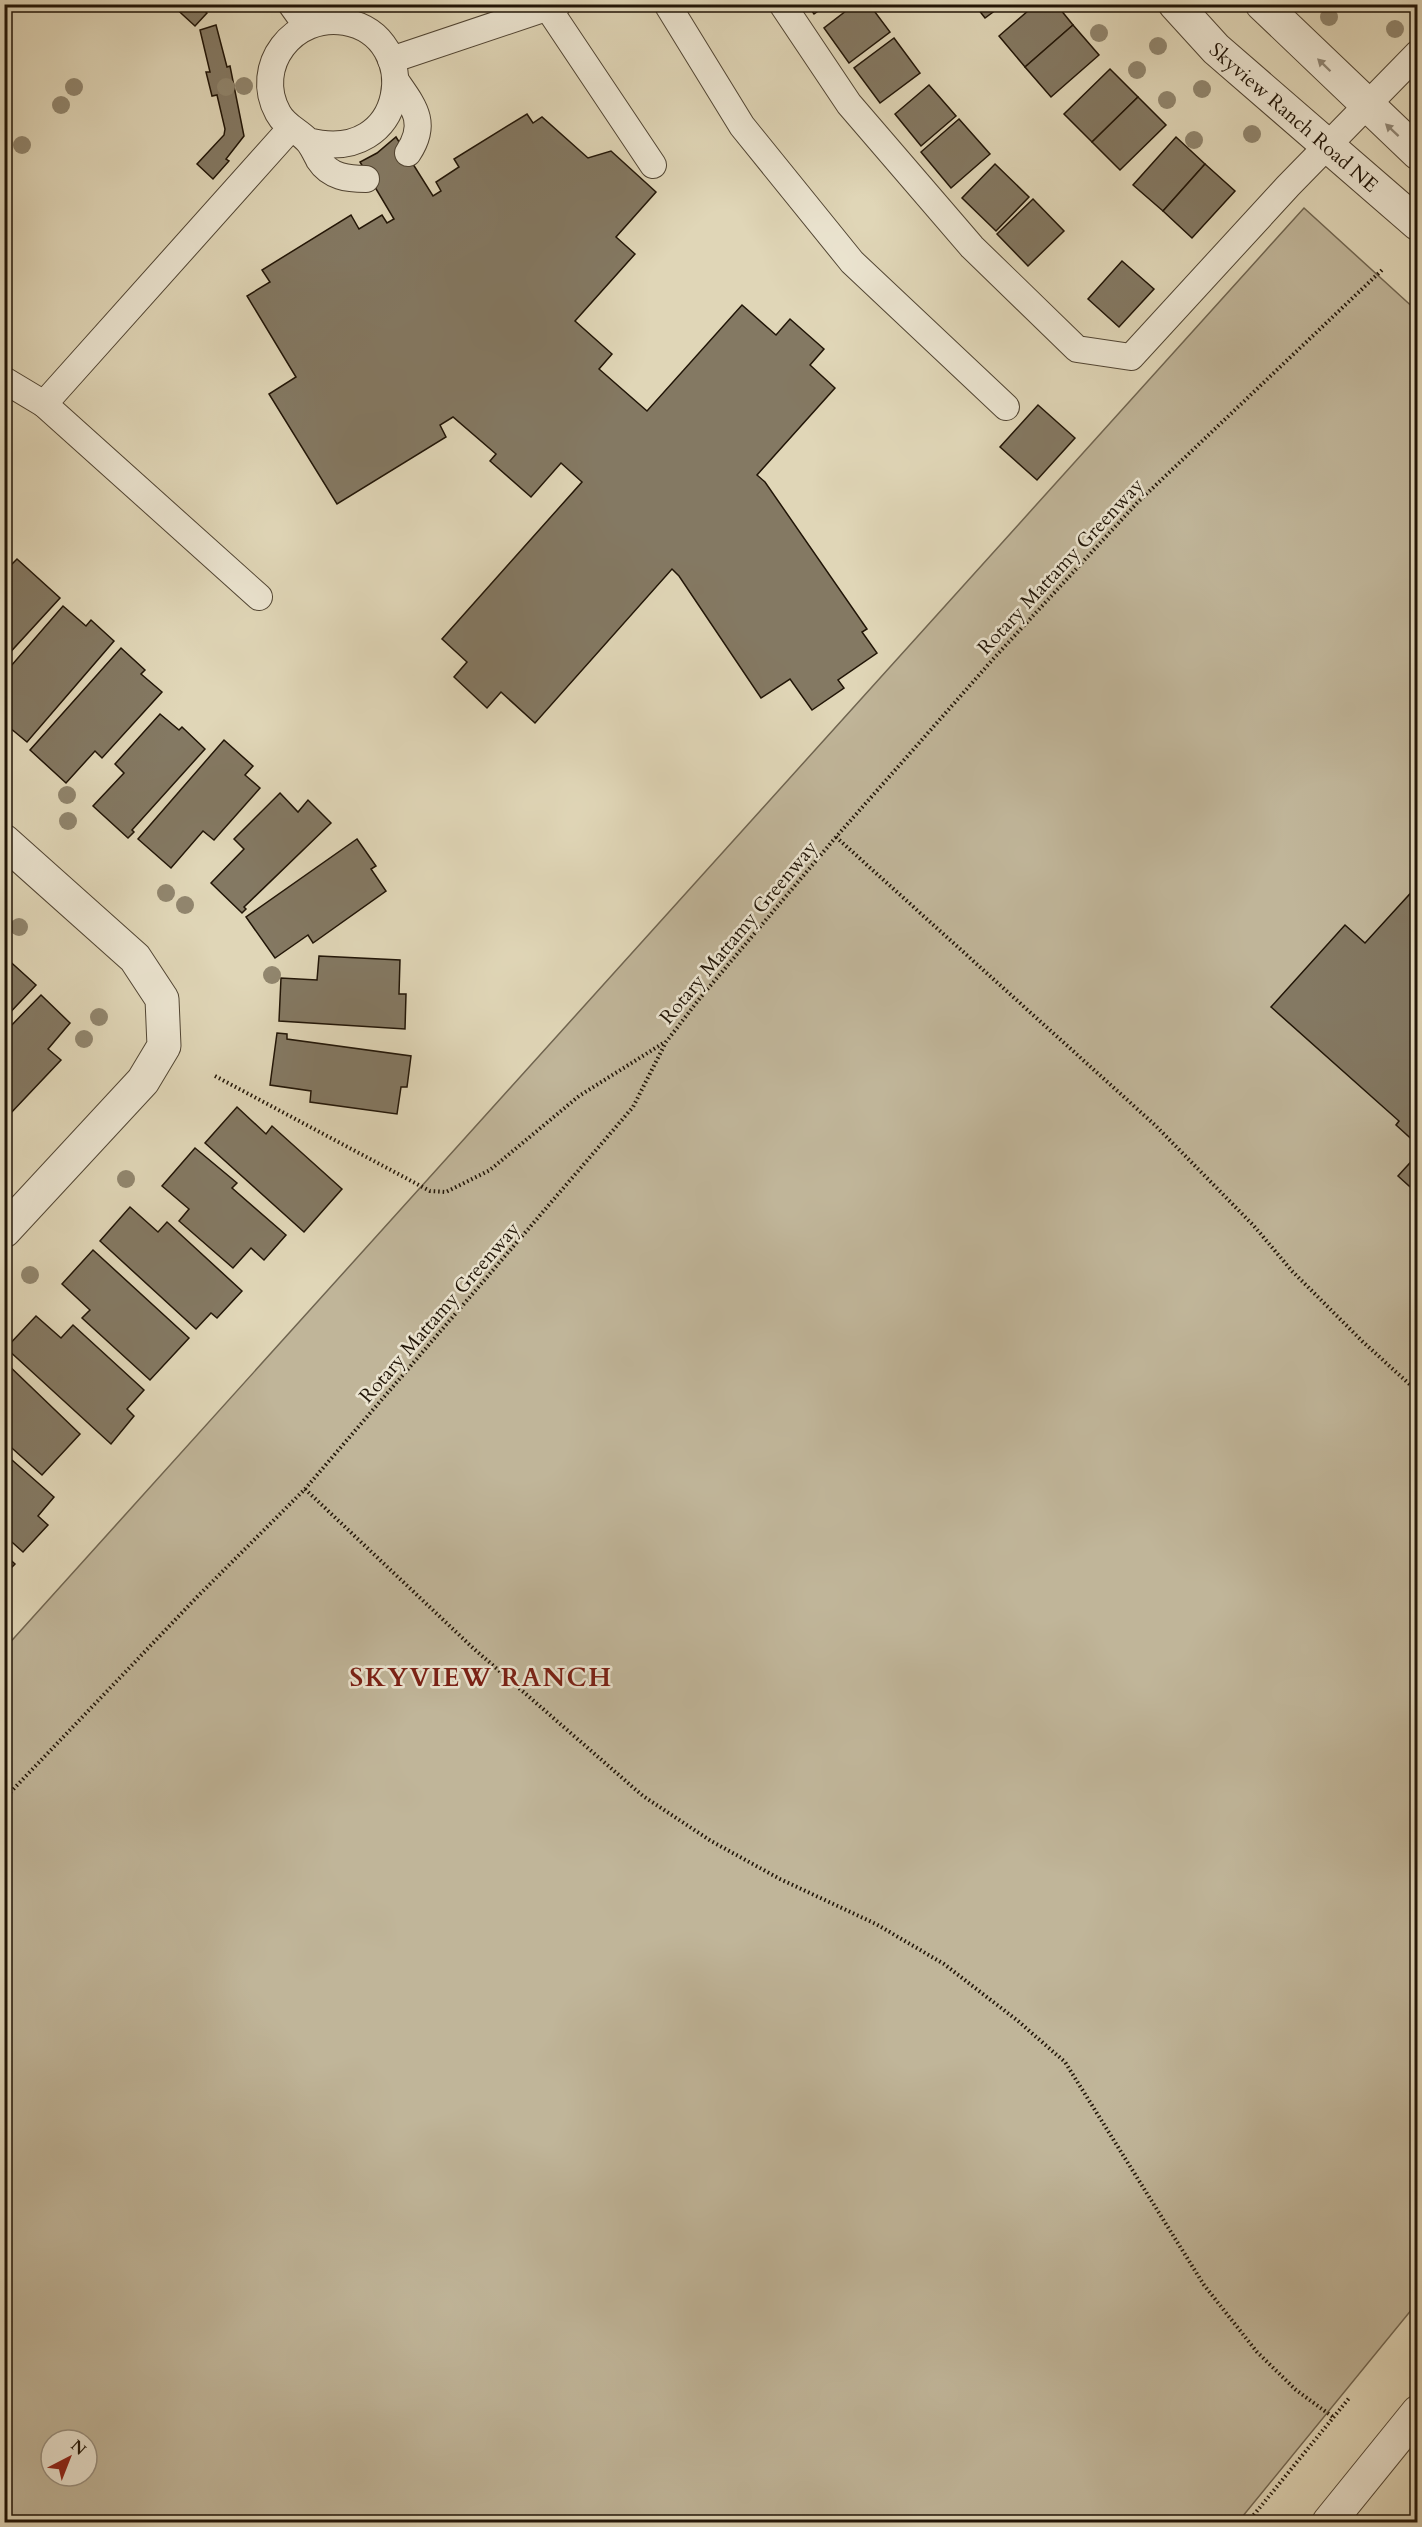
<svg xmlns="http://www.w3.org/2000/svg" width="1422" height="2527" font-family="Cardo,serif">
<style>
.green{fill:#c0b599;stroke:#706550;stroke-width:1.5;fill-rule:evenodd}
.building{fill:#847963;stroke:#211507;stroke-width:1.5}
.lines{fill:none;stroke-linecap:round;stroke-linejoin:round}
.service-casing{stroke:#514533;stroke-width:28}
.minor-casing{stroke:#514533;stroke-width:35}
.tertiary-casing{stroke:#514533;stroke-width:35}
.path{stroke:#211507;stroke-width:4;stroke-dasharray:1.5 3;stroke-linecap:butt}
.service{stroke:#ebe4d0;stroke-width:26}
.minor{stroke:#ebe4d0;stroke-width:33}
.tertiary{stroke:#ebe4d0;stroke-width:33}
.tree{fill:#91866e}
.oneway{fill:#908776}
.labels{text-anchor:middle;stroke-width:5;stroke-linejoin:round;paint-order:stroke}
.street-label{font-size:20px;fill:#211507;stroke:#ebe4d0}
.district-label{font-size:26px;font-weight:bold;letter-spacing:1.5px;fill:#7a1f14;stroke:#ebe4d0}
</style>
<rect width="100%" height="100%" fill="#e0d6b7"/>
<filter id="stains"><feTurbulence type="fractalNoise" baseFrequency=".00333" numOctaves="4"/><feColorMatrix values="0 0 0 0 .2 0 0 0 0 .09 0 0 0 0 .02 0 0 0 .5 -.17"/></filter>
<radialGradient id="worn" r=".72"><stop offset=".6" stop-color="#630" stop-opacity="0"/><stop offset="1" stop-color="#630" stop-opacity=".3"/></radialGradient>
<path class="green" d="M 1304,208 L 1417,311 L 1417,2303 L 1238,2522 L 5,2522 L 5,1648 ZM 51,2440 L 87,2440 L 87,2476 L 51,2476 Z"/>
<g class="building">
<path d="M 171,4 L 198,4 L 207,13 L 195,26 Z"/>
<path d="M 807,4 L 828,4 L 814,14 Z"/>
<path d="M 855,4 L 869,4 L 890,32 L 849,63 L 824,28 Z"/>
<path d="M 974,4 L 1004,4 L 985,18 Z"/>
<path d="M 1036,4 L 1056,4 L 1073,25 L 1025,67 L 999,36 Z"/>
<path d="M 216,25 L 227,67 L 230,66 L 244,136 L 226,159 L 229,161 L 213,179 L 197,164 L 224,135 L 225,129 L 217,95 L 212,96 L 206,72 L 210,72 L 200,30 Z"/>
<path d="M 1073,25 L 1099,55 L 1051,97 L 1025,67 Z"/>
<path d="M 894,38 L 920,73 L 880,103 L 854,68 Z"/>
<path d="M 1110,69 L 1138,97 L 1092,142 L 1064,114 Z"/>
<path d="M 929,85 L 956,116 L 921,146 L 895,114 Z"/>
<path d="M 1138,97 L 1166,125 L 1120,170 L 1092,142 Z"/>
<path d="M 527,114 L 533,123 L 542,117 L 588,158 L 611,151 L 656,192 L 616,237 L 635,254 L 575,321 L 612,354 L 599,369 L 647,411 L 742,305 L 776,335 L 790,319 L 824,349 L 810,365 L 835,388 L 757,475 L 765,482 L 867,629 L 862,632 L 877,653 L 838,680 L 844,688 L 812,710 L 790,679 L 761,698 L 679,576 L 672,569 L 535,723 L 501,692 L 487,708 L 454,677 L 467,662 L 442,639 L 582,482 L 561,463 L 531,497 L 490,461 L 496,454 L 453,417 L 440,425 L 446,437 L 337,504 L 269,394 L 296,377 L 247,296 L 270,282 L 262,270 L 351,215 L 359,229 L 382,215 L 387,223 L 394,219 L 360,162 L 377,153 L 396,137 L 433,196 L 441,191 L 436,182 L 459,167 L 454,159 Z"/>
<path d="M 959,119 L 990,154 L 951,188 L 921,152 Z"/>
<path d="M 1176,137 L 1205,164 L 1163,211 L 1133,185 Z"/>
<path d="M 995,164 L 1029,197 L 996,231 L 962,198 Z"/>
<path d="M 1205,164 L 1235,191 L 1192,238 L 1163,211 Z"/>
<path d="M 1033,199 L 1064,231 L 1028,266 L 997,234 Z"/>
<path d="M 1122,261 L 1154,289 L 1119,327 L 1088,299 Z"/>
<path d="M 1038,405 L 1075,438 L 1037,480 L 1000,447 Z"/>
<path d="M 17,559 L 60,598 L 4,659 L 4,572 Z"/>
<path d="M 63,606 L 86,626 L 91,620 L 114,641 L 27,742 L 4,723 L 4,674 Z"/>
<path d="M 121,648 L 145,670 L 141,674 L 162,692 L 102,758 L 95,751 L 66,783 L 30,750 Z"/>
<path d="M 160,714 L 179,730 L 182,727 L 205,749 L 132,830 L 134,832 L 128,838 L 93,806 L 124,773 L 115,764 Z"/>
<path d="M 224,740 L 253,766 L 245,775 L 260,788 L 214,840 L 203,831 L 171,868 L 138,839 Z"/>
<path d="M 280,793 L 298,812 L 308,800 L 331,823 L 244,907 L 246,909 L 242,913 L 211,883 L 244,849 L 234,839 Z"/>
<path d="M 357,839 L 376,866 L 371,869 L 386,891 L 313,943 L 308,935 L 275,958 L 246,917 Z"/>
<path d="M 1418,885 L 1418,1145 L 1396,1125 L 1399,1121 L 1271,1007 L 1345,925 L 1365,943 Z"/>
<path d="M 4,956 L 36,985 L 4,1019 Z"/>
<path d="M 319,956 L 400,960 L 399,994 L 406,994 L 405,1029 L 279,1021 L 281,978 L 317,980 Z"/>
<path d="M 41,995 L 70,1023 L 48,1049 L 61,1060 L 9,1115 L 4,1111 L 4,1033 Z"/>
<path d="M 277,1033 L 287,1034 L 287,1039 L 411,1056 L 407,1087 L 401,1087 L 397,1114 L 310,1102 L 311,1091 L 270,1085 Z"/>
<path d="M 237,1107 L 266,1134 L 272,1126 L 342,1189 L 304,1232 L 205,1143 Z"/>
<path d="M 195,1148 L 237,1183 L 232,1188 L 286,1235 L 264,1260 L 251,1248 L 233,1268 L 179,1221 L 189,1209 L 162,1186 Z"/>
<path d="M 1418,1154 L 1418,1194 L 1398,1176 Z"/>
<path d="M 130,1207 L 158,1232 L 167,1222 L 242,1291 L 217,1318 L 211,1313 L 196,1329 L 100,1241 Z"/>
<path d="M 93,1250 L 189,1338 L 150,1380 L 82,1318 L 90,1310 L 62,1284 Z"/>
<path d="M 36,1316 L 61,1338 L 73,1325 L 144,1390 L 127,1409 L 134,1416 L 111,1444 L 6,1348 Z"/>
<path d="M 4,1361 L 80,1434 L 42,1475 L 4,1441 Z"/>
<path d="M 4,1453 L 54,1497 L 38,1516 L 48,1525 L 23,1552 L 4,1535 Z"/>
<path d="M 4,1554 L 15,1564 L 4,1575 Z"/>
</g>
<g class="lines">
<g class="service-casing">
<g id="service">
<path d="M 291,4 L 306,25"/>
<path d="M 667,4 L 742,126 L 852,262 L 1006,407"/>
<path d="M 782,4 L 849,104 L 972,247 L 1077,349 L 1131,357 L 1288,186 L 1418,53"/>
<path d="M 548,8 L 653,165"/>
<path d="M 391,60 L 558,4"/>
<path d="M 396,81 C 414,107 428,123 408,153"/>
<path d="M 308,141 C 408,167 424,36 345,22 C 294,13 252,66 278,113 C 285,126 297,130 307,140 C 312,145 316,154 319,160 C 330,177 348,179 366,179"/>
<path d="M 4,380 L 44,404"/>
<path d="M 259,597 L 44,404 L 290,129"/>
</g>
</g>
<g class="minor-casing">
<g id="minor">
<path d="M 4,841 L 135,958 L 162,999 L 164,1046 L 143,1081 L 4,1231"/>
<path d="M 1329,2522 L 1418,2412"/>
</g>
</g>
<g class="tertiary-casing">
<g id="tertiary">
<path d="M 1175,4 L 1216,49 L 1418,224"/>
<path d="M 1262,4 L 1418,153"/>
</g>
</g>
<g class="path">
<path d="M 836,837 L 1155,1125 L 1254,1226 L 1292,1271 L 1362,1341 L 1418,1392"/>
<path d="M 215,1076 L 430,1191 L 446,1192 L 490,1170 L 579,1096 L 665,1042"/>
<path d="M 305,1489 L 473,1648 L 643,1796 L 711,1841 L 780,1879 L 876,1924 L 944,1964 L 1018,2021 L 1065,2062 L 1204,2285 L 1257,2352 L 1296,2390 L 1333,2417"/>
<path d="M 4,1799 L 197,1597 L 305,1489 L 633,1107 L 666,1042 L 700,998 L 836,837 L 995,657 L 1137,503 L 1382,270"/>
<path d="M 1248,2522 L 1350,2397"/>
</g>
<use href="#service" class="service"/>
<use href="#minor" class="minor"/>
<use href="#tertiary" class="tertiary"/>
</g>
<g class="tree">
<circle cx="1329" cy="17" r="9"/>
<circle cx="1395" cy="29" r="9"/>
<circle cx="1099" cy="33" r="9"/>
<circle cx="1158" cy="46" r="9"/>
<circle cx="1137" cy="70" r="9"/>
<circle cx="244" cy="86" r="9"/>
<circle cx="74" cy="87" r="9"/>
<circle cx="226" cy="87" r="9"/>
<circle cx="1202" cy="89" r="9"/>
<circle cx="1167" cy="100" r="9"/>
<circle cx="61" cy="105" r="9"/>
<circle cx="1252" cy="134" r="9"/>
<circle cx="1194" cy="140" r="9"/>
<circle cx="22" cy="145" r="9"/>
<circle cx="67" cy="795" r="9"/>
<circle cx="68" cy="821" r="9"/>
<circle cx="166" cy="893" r="9"/>
<circle cx="185" cy="905" r="9"/>
<circle cx="19" cy="927" r="9"/>
<circle cx="272" cy="975" r="9"/>
<circle cx="99" cy="1017" r="9"/>
<circle cx="84" cy="1039" r="9"/>
<circle cx="126" cy="1179" r="9"/>
<circle cx="30" cy="1275" r="9"/>
</g>
<defs><path id="oneway-solid" d="M-6-.8H1V-3.2L6.5 0L1 3.2V.8H-6Z" transform="scale(1.5)"/></defs>
<g class="oneway">
<use href="#oneway-solid" transform="translate(1324 65) rotate(-136)"/>
<use href="#oneway-solid" transform="translate(1392 130) rotate(-137)"/>
</g>
<g class="labels">
<g class="street-label">
<text transform="translate(1294 117) rotate(41)" y="7">Skyview Ranch Road NE</text>
<text transform="translate(1060 566) rotate(-47)" y="7">Rotary Mattamy Greenway</text>
<text transform="translate(738 932) rotate(-50)" y="7">Rotary Mattamy Greenway</text>
<text transform="translate(439 1312) rotate(-49)" y="7">Rotary Mattamy Greenway</text>
</g>
<g class="district-label">
<text x="481" y="1686">SKYVIEW RANCH</text>
</g>
</g>
<rect width="1422" height="2527" fill="none" stroke="#e0d6b7" stroke-width="24"/>
<rect x="6" y="6" width="1410" height="2515" fill="none" stroke="#211507" stroke-width="3"/>
<rect x="12" y="12" width="1398" height="2503" fill="none" stroke="#211507" stroke-width="1.5"/>
<g transform="translate(69 2458) rotate(42)"><circle r="28" fill="#ebe4d0" stroke="#9a9180" stroke-width="1.5"/>
<path d="M0-4.5L10 22L0 15L-10 22Z" fill="#8f2418"/>
<text y="-9" font-size="16" font-weight="bold" text-anchor="middle" fill="#211507">N</text>
</g>
<rect width="100%" height="100%" filter="url(#stains)"/>
<rect width="100%" height="100%" fill="url(#worn)"/>
</svg>
